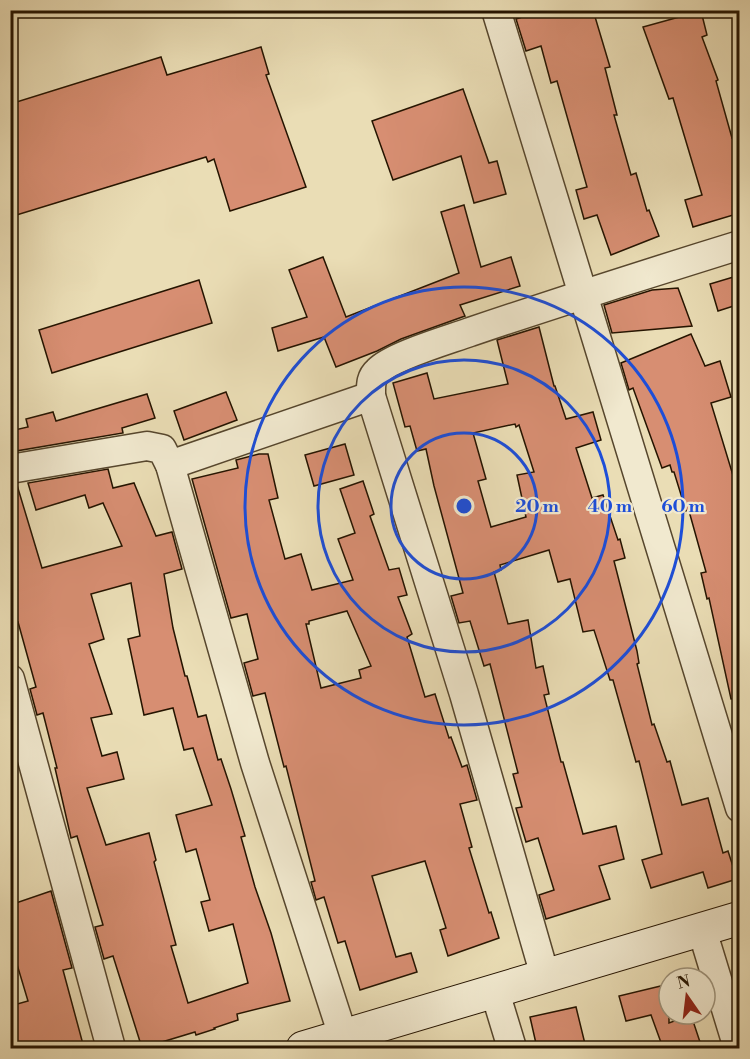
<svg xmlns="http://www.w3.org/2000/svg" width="750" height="1059" font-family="'Libre Bodoni',serif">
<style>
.building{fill:#d78e72;stroke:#251400;stroke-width:1.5;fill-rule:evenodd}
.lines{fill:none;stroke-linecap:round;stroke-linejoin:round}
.street-casing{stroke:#56462d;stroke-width:31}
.secondary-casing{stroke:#251400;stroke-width:35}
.street{stroke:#f1e9cf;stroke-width:28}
.secondary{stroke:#f1e9cf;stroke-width:33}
.ring{fill:none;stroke:#1d4ed8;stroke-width:3}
.centre{fill:#1d4ed8;stroke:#f1e9cf;stroke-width:3}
.ring-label{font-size:18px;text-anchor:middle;font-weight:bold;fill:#1d4ed8;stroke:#f1e9cf;stroke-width:4.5;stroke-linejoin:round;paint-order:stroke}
</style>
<rect width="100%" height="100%" fill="#eaddb5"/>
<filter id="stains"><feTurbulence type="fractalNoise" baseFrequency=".00333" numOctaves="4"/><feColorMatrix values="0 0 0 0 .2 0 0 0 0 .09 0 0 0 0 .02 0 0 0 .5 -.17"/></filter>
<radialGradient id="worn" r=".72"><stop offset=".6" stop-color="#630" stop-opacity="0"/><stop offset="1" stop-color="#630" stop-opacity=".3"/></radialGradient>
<g class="building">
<path d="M 544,10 L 593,10 L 610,67 L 605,68 L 617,115 L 614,115 L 631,175 L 636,173 L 647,211 L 649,210 L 659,236 L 611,255 L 597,215 L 584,219 L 576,190 L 587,187 L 557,81 L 551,83 L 541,46 L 526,51 L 516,19 Z"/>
<path d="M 701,11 L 707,35 L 702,37 L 718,80 L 716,81 L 732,138 L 740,136 L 740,213 L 693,227 L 685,200 L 702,195 L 673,98 L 669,99 L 643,27 Z"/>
<path d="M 261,47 L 269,74 L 266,75 L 306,187 L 230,211 L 214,159 L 208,162 L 206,157 L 10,217 L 10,104 L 161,57 L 167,75 Z"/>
<path d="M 463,89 L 489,163 L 497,161 L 506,194 L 474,203 L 461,156 L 393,180 L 372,121 Z"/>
<path d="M 464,205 L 481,267 L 511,257 L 520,286 L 460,305 L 465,316 L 401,339 L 377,351 L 336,367 L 324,337 L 278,351 L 272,328 L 307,317 L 289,270 L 323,257 L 346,317 L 459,273 L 441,212 Z"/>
<path d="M 740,275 L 740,304 L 718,311 L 710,284 Z"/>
<path d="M 199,280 L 212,323 L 52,373 L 39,330 Z"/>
<path d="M 678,288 L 692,326 L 612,333 L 604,305 L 652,290 Z"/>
<path d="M 539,327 L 554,386 L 555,386 L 566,419 L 593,412 L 601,440 L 576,448 L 592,498 L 603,495 L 618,540 L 620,539 L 625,558 L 614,561 L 637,651 L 639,663 L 637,664 L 652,725 L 654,724 L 667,762 L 670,761 L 682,805 L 708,798 L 723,853 L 728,851 L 737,879 L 708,888 L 703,872 L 651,888 L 642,860 L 662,854 L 639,761 L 636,762 L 613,680 L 610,680 L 594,630 L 583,632 L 570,579 L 558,582 L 549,550 L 500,565 L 501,570 L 494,572 L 508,624 L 528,620 L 536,668 L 543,666 L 549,694 L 544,695 L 561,762 L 563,762 L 583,834 L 616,826 L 624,859 L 599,866 L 610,899 L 546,919 L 539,895 L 554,890 L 538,838 L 526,842 L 516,808 L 522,807 L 513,774 L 518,773 L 490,664 L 484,666 L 470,621 L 459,623 L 451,596 L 463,593 L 434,486 L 426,449 L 417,451 L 410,426 L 405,427 L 393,383 L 427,373 L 434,399 L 508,384 L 497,340 ZM 515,424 L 516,427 L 519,425 L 534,472 L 517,475 L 526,517 L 491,527 L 478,481 L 486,479 L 473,433 Z"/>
<path d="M 691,334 L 705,366 L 720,361 L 731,397 L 711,403 L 735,482 L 740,480 L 740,698 L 731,699 L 709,598 L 707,599 L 701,573 L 706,572 L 689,511 L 686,511 L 674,472 L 672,472 L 670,465 L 662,468 L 633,388 L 629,390 L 621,363 Z"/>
<path d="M 226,392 L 237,420 L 184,440 L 174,411 Z"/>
<path d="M 147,394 L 155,418 L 122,428 L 123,433 L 10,452 L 10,431 L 28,427 L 26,419 L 53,412 L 56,421 Z"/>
<path d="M 345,444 L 354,475 L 314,486 L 305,455 Z"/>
<path d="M 259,454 L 268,454 L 278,498 L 269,500 L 285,559 L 301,554 L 312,590 L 353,580 L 338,539 L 355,533 L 340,489 L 363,481 L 374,514 L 370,516 L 389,570 L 399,568 L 407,595 L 398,597 L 412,634 L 407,637 L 425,697 L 435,694 L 449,738 L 451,737 L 462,767 L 467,765 L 477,800 L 460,804 L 472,847 L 469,848 L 489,913 L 491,912 L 499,938 L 448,956 L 440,930 L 446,928 L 425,861 L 372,876 L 396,957 L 411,953 L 417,972 L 360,990 L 345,941 L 338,943 L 324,897 L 316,900 L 311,882 L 315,881 L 286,766 L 284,767 L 265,693 L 253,696 L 244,663 L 258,659 L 247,614 L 231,618 L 192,479 L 238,468 L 236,460 ZM 347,611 L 371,666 L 359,670 L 361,678 L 321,688 L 306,624 L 309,624 L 309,621 Z"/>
<path d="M 108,469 L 113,488 L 134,483 L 156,536 L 172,532 L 182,569 L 164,574 L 173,628 L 185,676 L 187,676 L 198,717 L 206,715 L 218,760 L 221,759 L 231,789 L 245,836 L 241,837 L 255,887 L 271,933 L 290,1001 L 237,1014 L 238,1020 L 214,1028 L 215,1029 L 196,1035 L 195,1032 L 142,1048 L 113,956 L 104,959 L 95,927 L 103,925 L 77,836 L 71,838 L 55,768 L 57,768 L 43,713 L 37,715 L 30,689 L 36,687 L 18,622 L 10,624 L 10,485 L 17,485 L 42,568 L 122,546 L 103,503 L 89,508 L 85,495 L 36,510 L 28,483 ZM 131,583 L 140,636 L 128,639 L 144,715 L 173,708 L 184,750 L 193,748 L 212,805 L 176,815 L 186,852 L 196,849 L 210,900 L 201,902 L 209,931 L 233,924 L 248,983 L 188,1003 L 171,946 L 176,945 L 154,862 L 156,860 L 149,833 L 106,845 L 87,788 L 124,779 L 117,752 L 102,756 L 91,718 L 112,714 L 89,644 L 104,639 L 91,594 Z"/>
<path d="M 51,891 L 72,968 L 63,970 L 84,1048 L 10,1048 L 10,1006 L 28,1001 L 10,941 L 10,905 Z"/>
<path d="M 669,984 L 669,1023 L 691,1015 L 702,1048 L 663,1048 L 651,1015 L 626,1021 L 619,996 Z"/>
<path d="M 576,1007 L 586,1048 L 537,1048 L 530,1017 Z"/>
</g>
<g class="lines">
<g class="street-casing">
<g id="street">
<path d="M 496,10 L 740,808"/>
<path d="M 170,465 L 371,396"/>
<path d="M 10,469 L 147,446 L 162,449 L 170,465 L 255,763 L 343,1036"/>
<path d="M 10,679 L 111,1048"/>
<path d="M 702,930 L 738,1048"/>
<path d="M 545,976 L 464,694 L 371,396 C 371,386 370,378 378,371 C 392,356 448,340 470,332 C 559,302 649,273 740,245"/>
<path d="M 495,992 L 512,1048"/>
</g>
</g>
<g class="secondary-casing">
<path id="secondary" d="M 303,1048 L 740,918"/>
</g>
<use href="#street" class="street"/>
<use href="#secondary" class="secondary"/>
</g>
<g class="ring">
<circle cx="464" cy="506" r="73"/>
<circle cx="464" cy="506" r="146"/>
<circle cx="464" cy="506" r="219"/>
</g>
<circle cx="464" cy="506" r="9" class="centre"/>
<g class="ring-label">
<text x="537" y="512">20 m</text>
<text x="610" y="512">40 m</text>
<text x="683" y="512">60 m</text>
</g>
<rect width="750" height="1059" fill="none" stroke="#eaddb5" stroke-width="36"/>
<rect x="12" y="12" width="726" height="1035" fill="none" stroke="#251400" stroke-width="3"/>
<rect x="18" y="18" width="714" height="1023" fill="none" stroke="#251400" stroke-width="1.5"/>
<g transform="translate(687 996) rotate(346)"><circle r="28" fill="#f1e9cf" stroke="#9f947c" stroke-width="1.5"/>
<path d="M0-4.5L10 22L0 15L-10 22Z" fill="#8f2418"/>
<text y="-9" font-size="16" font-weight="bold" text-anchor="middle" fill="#251400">N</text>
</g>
<rect width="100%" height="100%" filter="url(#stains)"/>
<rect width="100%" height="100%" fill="url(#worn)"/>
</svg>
